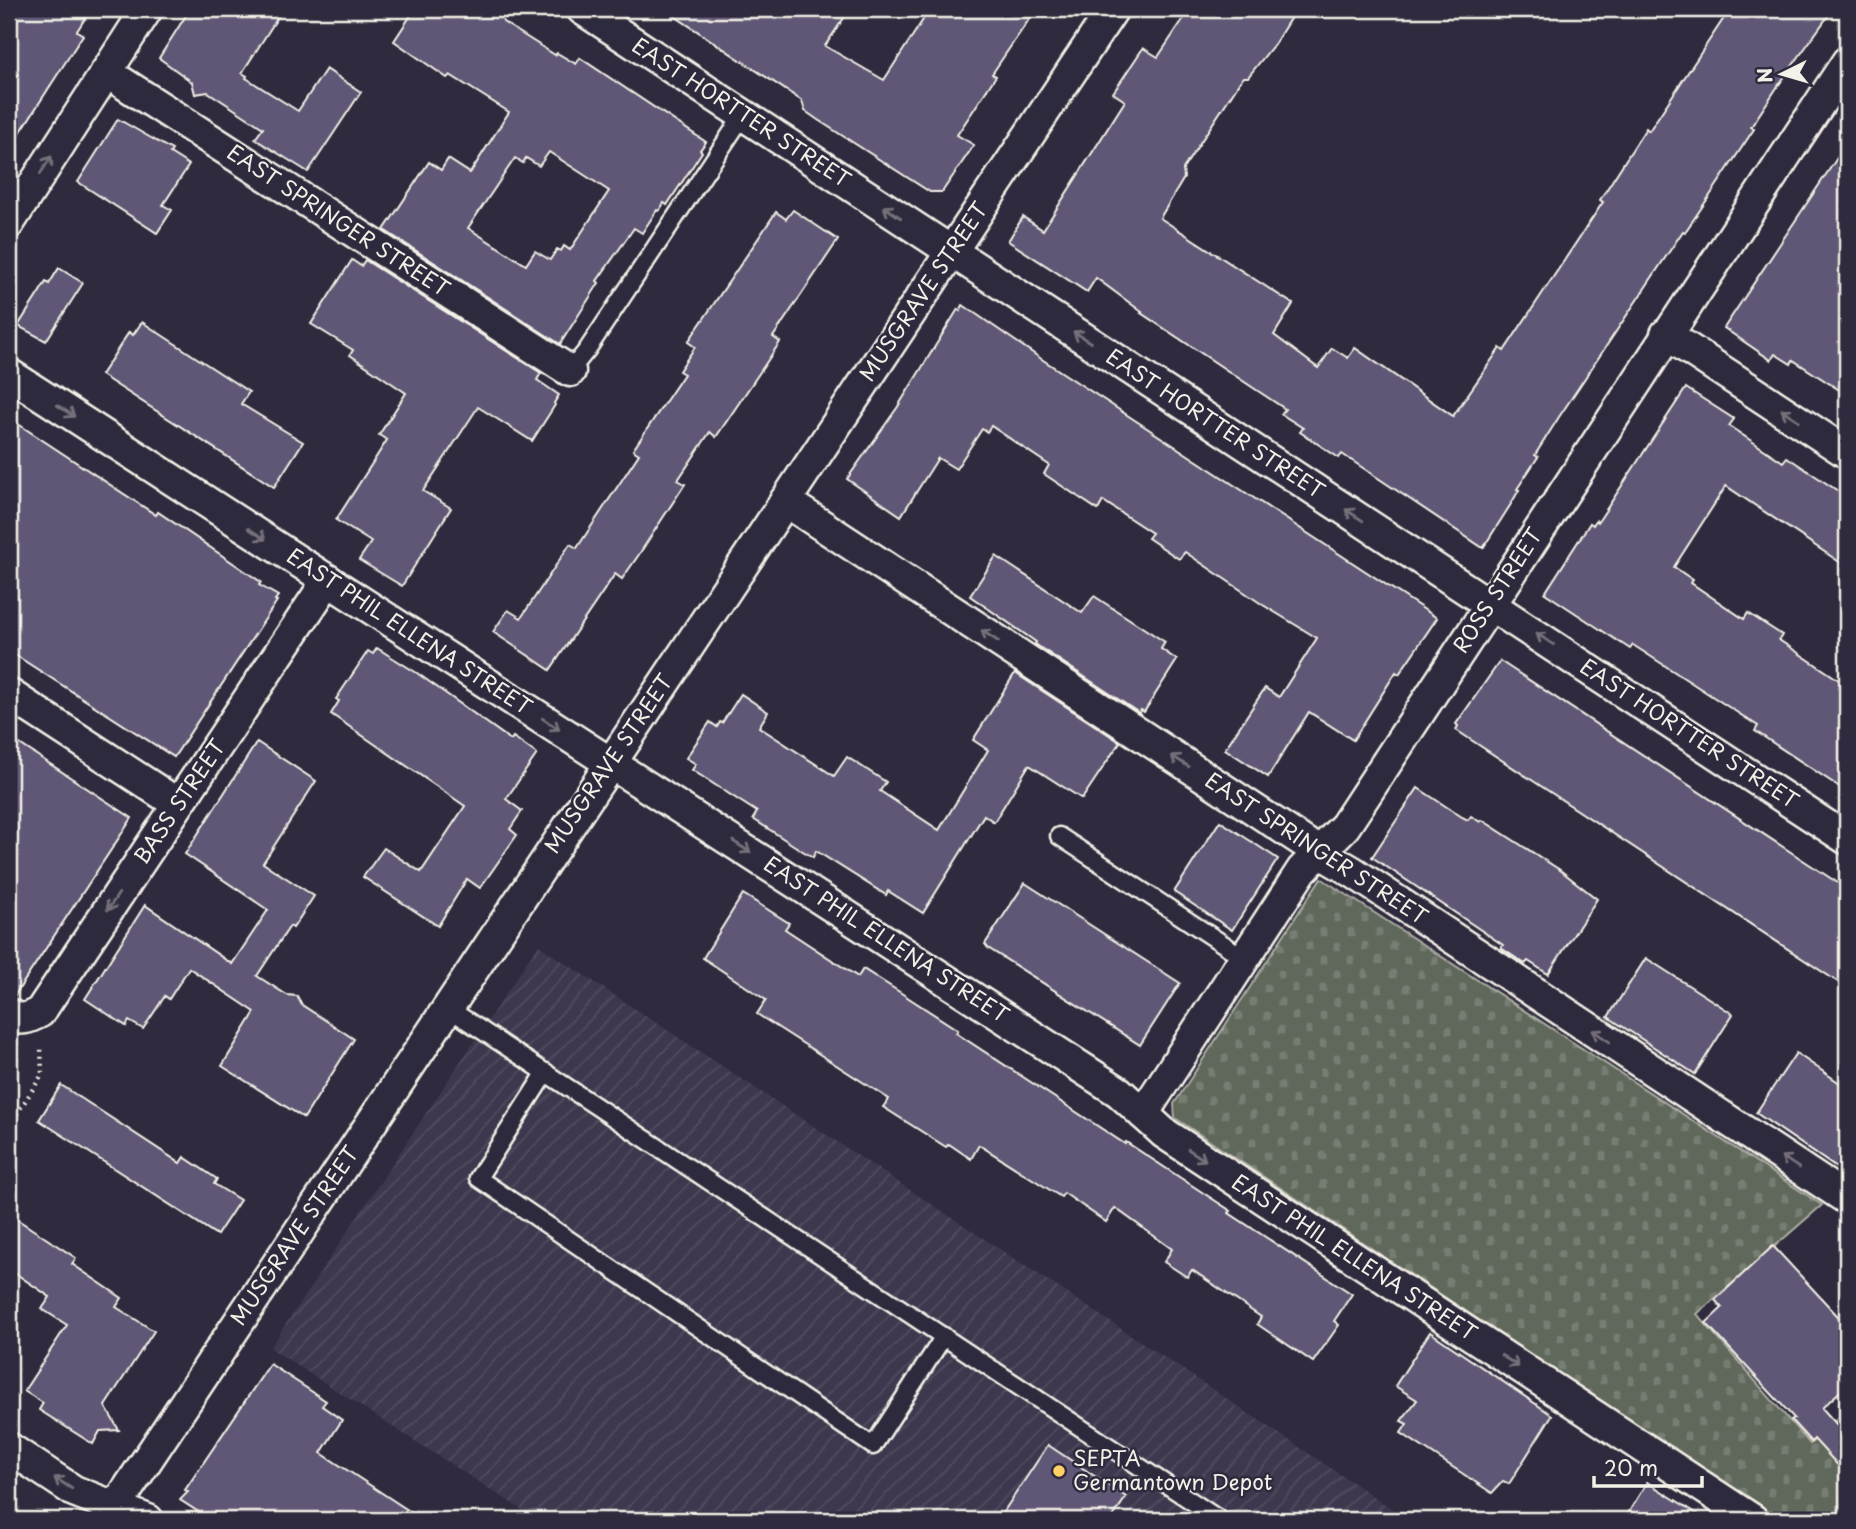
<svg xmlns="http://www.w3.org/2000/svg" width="1856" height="1529" font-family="'Playpen Sans',sans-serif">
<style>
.industrial{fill:url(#industrial-furrows)}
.cemetery{fill:url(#cemetery-stones);stroke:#aaaca1;stroke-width:2}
.building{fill:#615774;stroke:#f4f1e8;stroke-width:2;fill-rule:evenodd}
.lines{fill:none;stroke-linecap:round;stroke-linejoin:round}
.service-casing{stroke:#f4f1e8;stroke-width:21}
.minor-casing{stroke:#f4f1e8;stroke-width:35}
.path{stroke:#f4f1e8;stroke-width:4.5;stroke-dasharray:2 5;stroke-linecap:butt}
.service{stroke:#2f2a3d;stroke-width:16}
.minor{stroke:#2f2a3d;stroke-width:30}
.oneway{stroke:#747079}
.poi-dot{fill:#ffd166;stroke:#2f2a3d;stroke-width:2.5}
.labels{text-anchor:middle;stroke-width:5;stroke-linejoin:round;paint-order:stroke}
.street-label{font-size:21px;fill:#f4f1e8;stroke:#2f2a3d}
.poi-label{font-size:21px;fill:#f4f1e8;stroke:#2f2a3d;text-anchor:start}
</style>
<defs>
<pattern id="industrial-furrows" width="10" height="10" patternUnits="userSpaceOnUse" patternTransform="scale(1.75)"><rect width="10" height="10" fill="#3e384e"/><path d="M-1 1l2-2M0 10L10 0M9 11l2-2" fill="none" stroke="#514c5f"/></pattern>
<pattern id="cemetery-stones" width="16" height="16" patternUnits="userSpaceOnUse" patternTransform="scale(1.75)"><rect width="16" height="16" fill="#5f675a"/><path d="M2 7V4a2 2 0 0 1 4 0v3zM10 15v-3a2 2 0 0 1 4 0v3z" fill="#777d72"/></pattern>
</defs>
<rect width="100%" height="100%" fill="#2f2a3d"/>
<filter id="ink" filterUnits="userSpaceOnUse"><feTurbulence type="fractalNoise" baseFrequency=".0143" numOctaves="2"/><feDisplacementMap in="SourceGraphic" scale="14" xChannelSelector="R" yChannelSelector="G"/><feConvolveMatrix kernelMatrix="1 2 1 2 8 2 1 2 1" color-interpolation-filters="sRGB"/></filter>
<g filter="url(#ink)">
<path class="industrial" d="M 538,945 L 1161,1355 L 1409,1520 L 538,1520 L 270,1348 Z"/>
<path class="cemetery" d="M 1321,878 L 1822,1205 L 1697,1314 L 1810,1444 L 1847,1410 L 1847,1520 L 1780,1520 L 1175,1118 L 1174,1104 Z"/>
<g class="building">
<path d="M 9,9 L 91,9 L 77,31 L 83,35 L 81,38 L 9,150 Z"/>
<path d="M 190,9 L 283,9 L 242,73 L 247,76 L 246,78 L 298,111 L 326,69 L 361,92 L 308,172 L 255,139 L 263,128 L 208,92 L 195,94 L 192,82 L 159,58 Z"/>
<path d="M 415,9 L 492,9 L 502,16 L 503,22 L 555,55 L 557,53 L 576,64 L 580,58 L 706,142 L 700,150 L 702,152 L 667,205 L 664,203 L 659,211 L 657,210 L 642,233 L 634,228 L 597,281 L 599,283 L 560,344 L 384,230 L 429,162 L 441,170 L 448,159 L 470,173 L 509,112 L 450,75 L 447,78 L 394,41 ZM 549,152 L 609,191 L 570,250 L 564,246 L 561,251 L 557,249 L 550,260 L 535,251 L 526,265 L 468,228 L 515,158 L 523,163 L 526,158 L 539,166 Z"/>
<path d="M 664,9 L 850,9 L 825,46 L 884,80 L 930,9 L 1036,9 L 992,74 L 996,76 L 957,135 L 974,145 L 942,192 L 930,192 L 818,120 L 805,111 L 802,101 Z"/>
<path d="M 1190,9 L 1296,9 L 1275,43 L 1248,77 L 1243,77 L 1183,169 L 1184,178 L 1160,218 L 1293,304 L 1274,335 L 1318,368 L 1332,348 L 1348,358 L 1355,348 L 1453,416 L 1500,348 L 1504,351 L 1603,202 L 1600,200 L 1646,128 L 1649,131 L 1730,9 L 1833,9 L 1778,86 L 1751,127 L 1754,129 L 1713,191 L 1685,232 L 1683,231 L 1559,417 L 1535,455 L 1538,457 L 1517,489 L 1519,490 L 1511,504 L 1483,548 L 1342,454 L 1339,458 L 1300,432 L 1303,428 L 1281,414 L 1285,409 L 1141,313 L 1142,312 L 1096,278 L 1087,292 L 1008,241 L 1023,217 L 1043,230 L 1125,101 L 1113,93 L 1143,48 L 1158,57 Z"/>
<path d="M 118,119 L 172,150 L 170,153 L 189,165 L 163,205 L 172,210 L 157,233 L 78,182 Z"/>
<path d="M 1847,143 L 1847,395 L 1793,360 L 1791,364 L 1775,354 L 1771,360 L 1724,328 Z"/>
<path d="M 793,210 L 838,240 L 773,337 L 780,342 L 764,366 L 716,437 L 710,432 L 678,480 L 685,484 L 638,556 L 622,579 L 615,574 L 550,670 L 493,632 L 508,610 L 521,618 L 570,544 L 577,548 L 639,454 L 633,450 L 684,374 L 679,371 L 695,347 L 688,342 L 776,212 L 786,219 Z"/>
<path d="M 352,260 L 361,266 L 365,260 L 541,373 L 537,380 L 559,395 L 554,403 L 555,405 L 532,441 L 478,407 L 423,491 L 451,508 L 402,586 L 359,560 L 371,542 L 336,520 L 387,440 L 379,435 L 406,393 L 350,355 L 353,350 L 311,324 Z"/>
<path d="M 59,268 L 83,283 L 46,341 L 18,326 L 46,282 L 49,284 Z"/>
<path d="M 963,305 L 1040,358 L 1437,618 L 1399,674 L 1396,672 L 1353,740 L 1309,712 L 1268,777 L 1225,749 L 1265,688 L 1279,697 L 1317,638 L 1263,605 L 1185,552 L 1179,559 L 1148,538 L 1152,533 L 1103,501 L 1098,510 L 1044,474 L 1049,465 L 991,426 L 987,432 L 982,429 L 956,469 L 938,458 L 901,516 L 847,479 L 897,408 L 958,309 L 960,311 Z"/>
<path d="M 142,322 L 249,392 L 241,404 L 303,442 L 274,487 L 101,375 L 129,332 L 133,335 Z"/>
<path d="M 1686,388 L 1734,419 L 1729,426 L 1783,462 L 1787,457 L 1847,497 L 1847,567 L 1726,486 L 1674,567 L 1693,580 L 1691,583 L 1744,619 L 1748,613 L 1782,635 L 1779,640 L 1842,682 L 1838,688 L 1847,694 L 1847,792 L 1755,731 L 1758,726 L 1633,645 L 1630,649 L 1545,593 L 1590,523 L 1593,525 L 1596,520 L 1598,522 Z"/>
<path d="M 9,418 L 156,515 L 158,512 L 261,582 L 259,585 L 278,596 L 275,600 L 277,601 L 174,757 L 9,651 Z"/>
<path d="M 996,556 L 1082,613 L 1094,596 L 1165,642 L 1161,649 L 1177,660 L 1144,712 L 1141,710 L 1139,713 L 1035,644 L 1036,642 L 970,596 Z"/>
<path d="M 377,648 L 417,673 L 511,740 L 513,737 L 537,754 L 506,799 L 522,811 L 510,829 L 517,835 L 480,888 L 467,879 L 438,926 L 363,877 L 384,848 L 421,872 L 465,806 L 331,714 L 339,701 L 336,699 L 368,651 L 373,654 Z"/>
<path d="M 1500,661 L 1847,889 L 1847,988 L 1456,730 L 1458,726 L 1456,724 Z"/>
<path d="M 1015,673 L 1120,742 L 1082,799 L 1029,765 L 994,822 L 984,815 L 923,913 L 888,891 L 886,895 L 816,851 L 813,857 L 801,850 L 753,819 L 757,812 L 692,770 L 696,764 L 686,758 L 710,722 L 717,727 L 720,722 L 722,723 L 741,694 L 768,712 L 759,727 L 834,776 L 847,757 L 886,782 L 880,791 L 939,830 L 988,750 L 973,740 Z"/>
<path d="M 9,737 L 132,818 L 13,998 L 9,997 Z"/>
<path d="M 257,742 L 316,781 L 263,863 L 314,896 L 293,928 L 290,926 L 257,976 L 287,995 L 297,996 L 302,1005 L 354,1039 L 304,1118 L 222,1066 L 255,1012 L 189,968 L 169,999 L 165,996 L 143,1029 L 129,1021 L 126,1026 L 85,999 L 145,905 L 232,964 L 268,910 L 185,854 Z"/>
<path d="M 1418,788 L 1462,817 L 1468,820 L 1471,816 L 1480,822 L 1482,820 L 1560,870 L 1597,899 L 1548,974 L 1528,961 L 1525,964 L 1501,948 L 1503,945 L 1372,857 Z"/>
<path d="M 1220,821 L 1278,859 L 1232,930 L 1174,892 Z"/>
<path d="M 1025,883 L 1180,983 L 1140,1045 L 988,948 L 985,944 Z"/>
<path d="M 743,894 L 789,923 L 785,929 L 858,977 L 863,969 L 898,991 L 958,1030 L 956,1033 L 1125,1144 L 1126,1142 L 1208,1196 L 1231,1211 L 1229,1213 L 1352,1294 L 1334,1321 L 1339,1325 L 1313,1362 L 1257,1324 L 1261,1317 L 1192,1270 L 1187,1277 L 1164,1262 L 1172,1249 L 1115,1208 L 1106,1222 L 1064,1193 L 1061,1197 L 979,1145 L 971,1159 L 949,1144 L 946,1147 L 883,1107 L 889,1099 L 757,1014 L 766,1000 L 703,958 Z"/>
<path d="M 1646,958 L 1733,1014 L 1695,1074 L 1608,1017 Z"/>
<path d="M 1796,1053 L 1847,1088 L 1847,1175 L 1756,1113 Z"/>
<path d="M 61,1085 L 180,1163 L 184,1157 L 217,1179 L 214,1184 L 240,1200 L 217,1235 L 39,1120 Z"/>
<path d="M 9,1214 L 76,1258 L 72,1264 L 122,1298 L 116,1307 L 154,1331 L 105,1406 L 119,1430 L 100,1431 L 93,1444 L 39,1410 L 43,1403 L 24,1391 L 67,1325 L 42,1309 L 50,1297 L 9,1269 Z"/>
<path d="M 1773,1246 L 1847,1326 L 1847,1385 L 1822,1408 L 1847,1436 L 1847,1472 L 1845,1473 L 1814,1439 L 1811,1442 L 1791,1420 L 1794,1418 L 1706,1323 L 1722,1308 L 1715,1300 Z"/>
<path d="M 1430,1332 L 1552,1415 L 1509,1484 L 1503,1481 L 1492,1493 L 1401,1433 L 1407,1424 L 1401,1421 L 1417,1400 L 1395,1386 Z"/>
<path d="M 270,1364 L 326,1401 L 322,1406 L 342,1420 L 321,1453 L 423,1520 L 211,1520 L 180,1500 L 188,1492 L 185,1490 Z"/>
<path d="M 1048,1445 L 1126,1497 L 1111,1520 L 998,1520 Z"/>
<path d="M 1647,1482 L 1707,1520 L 1624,1520 Z"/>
</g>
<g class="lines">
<g class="service-casing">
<g id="service">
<path d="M 570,371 L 587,350 L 744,114"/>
<path d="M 1059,836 L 1246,959"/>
<path d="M 448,1008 L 1220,1520"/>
<path d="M 546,1072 L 478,1178 L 873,1446 L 944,1336"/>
</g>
</g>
<g class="minor-casing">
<g id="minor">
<path d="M 582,9 L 1847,839"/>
<path d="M 106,72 L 570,371"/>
<path d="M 9,223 L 147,9"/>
<path d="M 1666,334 L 1847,453"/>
<path d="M 9,374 L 1119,1092 L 1164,1133 L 1753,1520"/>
<path d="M 785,501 L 1319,852 L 1353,872 L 1847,1199"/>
<path d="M 9,694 L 178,804"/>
<path d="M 9,1014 C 20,1022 29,1018 40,1012 L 328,580"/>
<path d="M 1143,1114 L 1302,870 L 1345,826 L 1847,62"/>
<path d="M 9,1448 L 74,1491 L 148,1520"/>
<path d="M 107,1520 L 1113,9"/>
</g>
</g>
<path class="path" d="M 9,1126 L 42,1075 L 41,1048"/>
<use href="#service" class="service"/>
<use href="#minor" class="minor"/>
</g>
<defs><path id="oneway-shaft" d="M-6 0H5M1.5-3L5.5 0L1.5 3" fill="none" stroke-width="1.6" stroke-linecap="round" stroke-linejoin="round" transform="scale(1.75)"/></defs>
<g class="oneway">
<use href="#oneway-shaft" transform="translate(46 165) rotate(-57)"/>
<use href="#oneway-shaft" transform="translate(892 212) rotate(-147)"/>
<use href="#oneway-shaft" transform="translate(1082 337) rotate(-147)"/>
<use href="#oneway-shaft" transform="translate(66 411) rotate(33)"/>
<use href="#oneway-shaft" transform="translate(1790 415) rotate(-147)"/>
<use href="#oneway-shaft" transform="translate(1354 515) rotate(-147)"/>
<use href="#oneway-shaft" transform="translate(257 534) rotate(33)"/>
<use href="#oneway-shaft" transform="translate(990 636) rotate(-147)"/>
<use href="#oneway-shaft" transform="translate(1545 639) rotate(-147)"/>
<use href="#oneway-shaft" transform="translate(551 724) rotate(33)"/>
<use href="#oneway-shaft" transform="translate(1180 761) rotate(-147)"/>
<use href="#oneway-shaft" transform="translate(742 847) rotate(33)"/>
<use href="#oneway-shaft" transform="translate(113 902) rotate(124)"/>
<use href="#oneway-shaft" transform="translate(1601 1036) rotate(-146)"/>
<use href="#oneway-shaft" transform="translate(1197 1155) rotate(33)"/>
<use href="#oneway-shaft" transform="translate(1790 1162) rotate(-146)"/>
<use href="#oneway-shaft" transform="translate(1510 1361) rotate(33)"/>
<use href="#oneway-shaft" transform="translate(63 1483) rotate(-147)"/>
</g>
</g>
<circle class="poi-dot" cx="1059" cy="1471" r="7"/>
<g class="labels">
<g class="street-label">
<text transform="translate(741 113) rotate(33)" y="7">EAST HORTTER STREET</text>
<text transform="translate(338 221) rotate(33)" y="7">EAST SPRINGER STREET</text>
<text transform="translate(924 292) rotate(-56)" y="7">MUSGRAVE STREET</text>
<text transform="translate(1215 424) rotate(33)" y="7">EAST HORTTER STREET</text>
<text transform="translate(1498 591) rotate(-57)" y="7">ROSS STREET</text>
<text transform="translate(409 632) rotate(33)" y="7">EAST PHIL ELLENA STREET</text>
<text transform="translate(1689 734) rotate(33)" y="7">EAST HORTTER STREET</text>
<text transform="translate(609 764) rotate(-56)" y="7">MUSGRAVE STREET</text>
<text transform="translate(180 802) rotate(-56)" y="7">BASS STREET</text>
<text transform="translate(1316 849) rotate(33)" y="7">EAST SPRINGER STREET</text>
<text transform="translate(886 940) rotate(33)" y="7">EAST PHIL ELLENA STREET</text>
<text transform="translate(295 1236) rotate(-56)" y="7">MUSGRAVE STREET</text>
<text transform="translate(1354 1258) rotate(33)" y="7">EAST PHIL ELLENA STREET</text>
</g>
<g class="poi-label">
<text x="1073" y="1466">SEPTA<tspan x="1073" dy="24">Germantown Depot</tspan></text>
</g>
</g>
<rect width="1856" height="1529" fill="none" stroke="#2f2a3d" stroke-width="35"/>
<rect x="18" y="18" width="1821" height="1494" fill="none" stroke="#f4f1e8" stroke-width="2.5" filter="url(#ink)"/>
<g transform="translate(1782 74) rotate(265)" stroke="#2f2a3d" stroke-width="5" paint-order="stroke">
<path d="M0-5L12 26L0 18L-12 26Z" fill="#f4f1e8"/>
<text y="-10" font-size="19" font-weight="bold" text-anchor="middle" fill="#f4f1e8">N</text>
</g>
<path d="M1594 1476v10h108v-10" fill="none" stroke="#f4f1e8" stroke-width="3.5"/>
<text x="1604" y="1476" font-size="21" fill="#f4f1e8" stroke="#2f2a3d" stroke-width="5" paint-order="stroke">20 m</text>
</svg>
